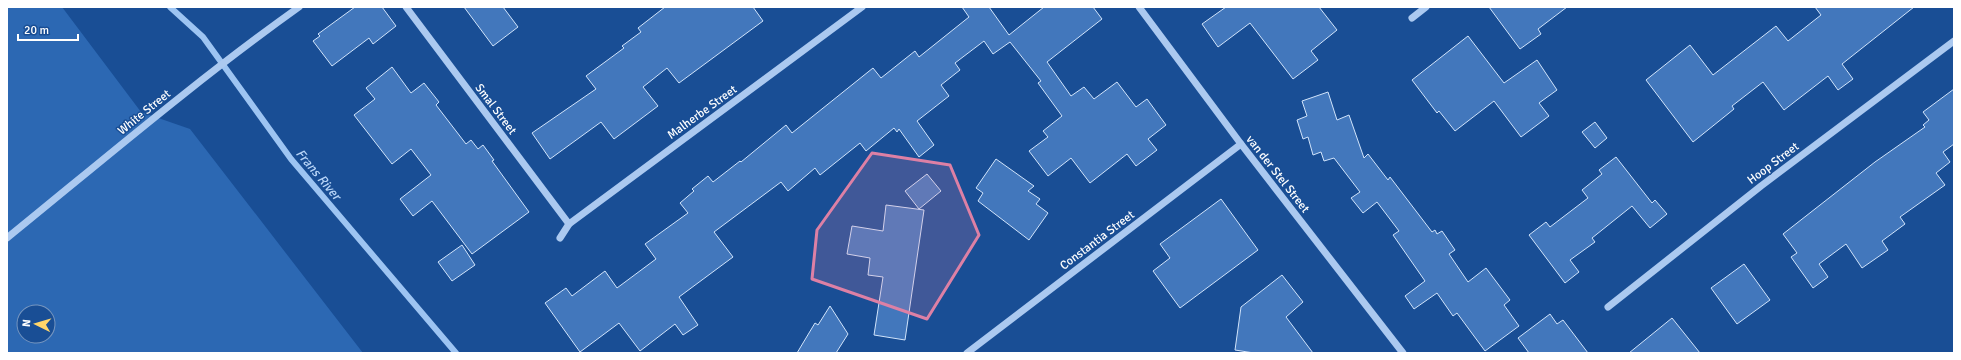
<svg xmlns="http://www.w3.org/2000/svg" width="1961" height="360" font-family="Signika,sans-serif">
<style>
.green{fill:#2c68b3;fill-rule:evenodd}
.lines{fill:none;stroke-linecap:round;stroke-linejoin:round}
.stream{stroke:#9dc4f2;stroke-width:6}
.building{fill:#4277bc;stroke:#d1e4fb}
.minor{stroke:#abc9f0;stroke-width:7}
.marked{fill:#dd80a5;fill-opacity:0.2;stroke:#dd80a5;stroke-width:3;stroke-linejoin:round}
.labels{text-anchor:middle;stroke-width:3;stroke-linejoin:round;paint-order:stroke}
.street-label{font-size:12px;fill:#fff;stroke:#194e95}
.water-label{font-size:13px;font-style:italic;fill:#b7d4f7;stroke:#194e95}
</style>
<rect width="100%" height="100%" fill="#194e95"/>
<path class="green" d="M 7,7 L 62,7 L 141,112 L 190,129 L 363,353 L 7,353 ZM 24,312 L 48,312 L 48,336 L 24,336 Z"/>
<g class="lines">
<path class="stream" d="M 170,7 L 203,37 L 291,159 L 456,353"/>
</g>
<g class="building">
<path d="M 355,7 L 382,7 L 396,26 L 373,44 L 369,38 L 332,66 L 313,41 L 320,36 L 318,34 Z"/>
<path d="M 464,7 L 503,7 L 518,27 L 493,46 Z"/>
<path d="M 665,7 L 753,7 L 763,21 L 679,83 L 667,68 L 643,87 L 658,106 L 614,139 L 601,122 L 550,159 L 532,133 L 596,89 L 586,76 L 624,48 L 622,46 L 641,32 L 638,28 Z"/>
<path d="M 962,7 L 989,7 L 1009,35 L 1044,7 L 1093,7 L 1102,19 L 1047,62 L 1071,96 L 1084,87 L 1094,99 L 1117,82 L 1136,107 L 1147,99 L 1166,125 L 1148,139 L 1157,150 L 1136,166 L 1127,154 L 1090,183 L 1071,158 L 1048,176 L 1029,151 L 1048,137 L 1043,131 L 1062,116 L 1038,83 L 1041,81 L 1010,42 L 993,54 L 984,41 L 955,63 L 960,70 L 941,85 L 949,96 L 917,121 L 934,145 L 919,157 L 899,129 L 897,132 L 894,128 L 866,151 L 860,143 L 820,175 L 815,168 L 788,191 L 781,182 L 714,232 L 733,257 L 679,297 L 698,325 L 683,335 L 675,324 L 640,351 L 619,323 L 580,352 L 545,303 L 566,288 L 572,296 L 605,271 L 617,288 L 656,259 L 645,244 L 688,213 L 680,203 L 694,191 L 692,189 L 708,176 L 713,182 L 740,161 L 741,162 L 786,125 L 792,133 L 873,68 L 881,78 L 915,51 L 919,57 L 969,17 Z"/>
<path d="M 1226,7 L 1319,7 L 1337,30 L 1311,51 L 1318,60 L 1293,79 L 1250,23 L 1218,47 L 1202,24 Z"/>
<path d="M 1489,7 L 1567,7 L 1538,29 L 1541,34 L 1520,49 Z"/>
<path d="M 1815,7 L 1914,7 L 1842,64 L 1853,79 L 1838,90 L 1828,76 L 1784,110 L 1763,82 L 1732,106 L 1734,109 L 1693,142 L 1646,80 L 1690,45 L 1713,75 L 1776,26 L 1788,41 L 1821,15 Z"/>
<path d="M 1468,36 L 1504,83 L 1537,60 L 1557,90 L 1539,103 L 1549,116 L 1521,137 L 1494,101 L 1455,131 L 1439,111 L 1437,113 L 1412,80 Z"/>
<path d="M 392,67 L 411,93 L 424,83 L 439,102 L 436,105 L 466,144 L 471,140 L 478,149 L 483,145 L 494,160 L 492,161 L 529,212 L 472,254 L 432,201 L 413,216 L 400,199 L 431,175 L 411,149 L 392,164 L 354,115 L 375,99 L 366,88 Z"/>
<path d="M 1954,89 L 1954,144 L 1943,152 L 1950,162 L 1936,173 L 1945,185 L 1900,217 L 1905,224 L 1882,241 L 1888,250 L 1862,268 L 1846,244 L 1819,264 L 1828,277 L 1813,288 L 1791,257 L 1797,253 L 1783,234 L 1875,162 L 1925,127 L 1923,125 L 1929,120 L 1923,112 Z"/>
<path d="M 1328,92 L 1337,120 L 1349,115 L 1364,158 L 1368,154 L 1388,180 L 1390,177 L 1432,232 L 1435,230 L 1437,234 L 1442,231 L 1455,250 L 1449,254 L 1468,282 L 1486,268 L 1510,300 L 1504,305 L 1519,326 L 1485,351 L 1457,313 L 1453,316 L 1437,293 L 1414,309 L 1405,296 L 1425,281 L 1393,235 L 1399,231 L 1377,202 L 1363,213 L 1351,198 L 1360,192 L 1334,158 L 1324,161 L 1321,152 L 1313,155 L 1308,137 L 1303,139 L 1297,120 L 1307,116 L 1302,101 Z"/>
<path d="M 1595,122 L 1607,138 L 1595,148 L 1582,132 Z"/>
<path d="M 1616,157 L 1652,203 L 1655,200 L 1667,214 L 1650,228 L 1632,206 L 1592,238 L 1595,242 L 1570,260 L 1579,272 L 1565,283 L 1529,235 L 1546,222 L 1550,227 L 1588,198 L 1582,190 L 1602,174 L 1599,170 Z"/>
<path d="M 996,159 L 1034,186 L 1028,191 L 1040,199 L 1036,204 L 1048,213 L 1029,240 L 978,201 L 983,193 L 976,188 Z"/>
<path d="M 927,174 L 941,191 L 919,209 L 905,191 Z"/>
<path d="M 1221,199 L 1258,250 L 1180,308 L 1153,271 L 1170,258 L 1160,244 Z"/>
<path d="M 886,205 L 924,210 L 905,340 L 874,335 L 883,277 L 868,275 L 870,258 L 847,254 L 852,226 L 883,231 Z"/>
<path d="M 462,245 L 475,265 L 452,281 L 438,262 Z"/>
<path d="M 1744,264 L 1770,300 L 1737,324 L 1711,288 Z"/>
<path d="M 1282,275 L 1303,302 L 1286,317 L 1313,353 L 1254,353 L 1235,350 L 1241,307 Z"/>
<path d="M 830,306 L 848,334 L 836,353 L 797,353 L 815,323 L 818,325 Z"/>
<path d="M 1550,314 L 1557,324 L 1563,320 L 1588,353 L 1529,353 L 1518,338 Z"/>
<path d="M 1672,318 L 1700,353 L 1629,353 Z"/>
</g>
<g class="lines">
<g class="minor">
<path d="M 406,7 L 569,224"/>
<path d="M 1139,7 L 1241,144 L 1403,353"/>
<path d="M 1412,18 L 1426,7"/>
<path d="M 7,238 C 103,160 198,79 299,7"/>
<path d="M 560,238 L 569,224 L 862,7"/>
<path d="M 1608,307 L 1761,186 L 1954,41"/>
<path d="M 967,353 L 1241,144"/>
</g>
</g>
<path class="marked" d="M 872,153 L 950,165 L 979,235 L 927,319 L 812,279 L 817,230 Z"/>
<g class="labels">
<g class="street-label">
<text transform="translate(496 109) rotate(53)" y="4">Smal Street</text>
<text transform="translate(144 112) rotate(-39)" y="4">White Street</text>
<text transform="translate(702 112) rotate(-36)" y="4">Malherbe Street</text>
<text transform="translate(1773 163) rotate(-37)" y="4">Hoop Street</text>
<text transform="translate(1278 174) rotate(52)" y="4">van der Stel Street</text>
<text transform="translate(1097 240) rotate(-37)" y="4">Constantia Street</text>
</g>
<g class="water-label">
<text transform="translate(319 174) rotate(50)" y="5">Frans River</text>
</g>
</g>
<rect width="1961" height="360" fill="none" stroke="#ffffff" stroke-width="16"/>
<g transform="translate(36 324) rotate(275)"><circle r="19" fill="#194e95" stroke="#7595bf"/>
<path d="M0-3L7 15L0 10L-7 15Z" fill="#ffd56a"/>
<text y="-6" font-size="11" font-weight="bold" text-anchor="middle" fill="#ffffff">N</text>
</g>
<path d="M18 34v6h60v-6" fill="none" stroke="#ffffff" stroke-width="2"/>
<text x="24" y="34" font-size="12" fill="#ffffff" stroke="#194e95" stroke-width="3" paint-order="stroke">20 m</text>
</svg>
